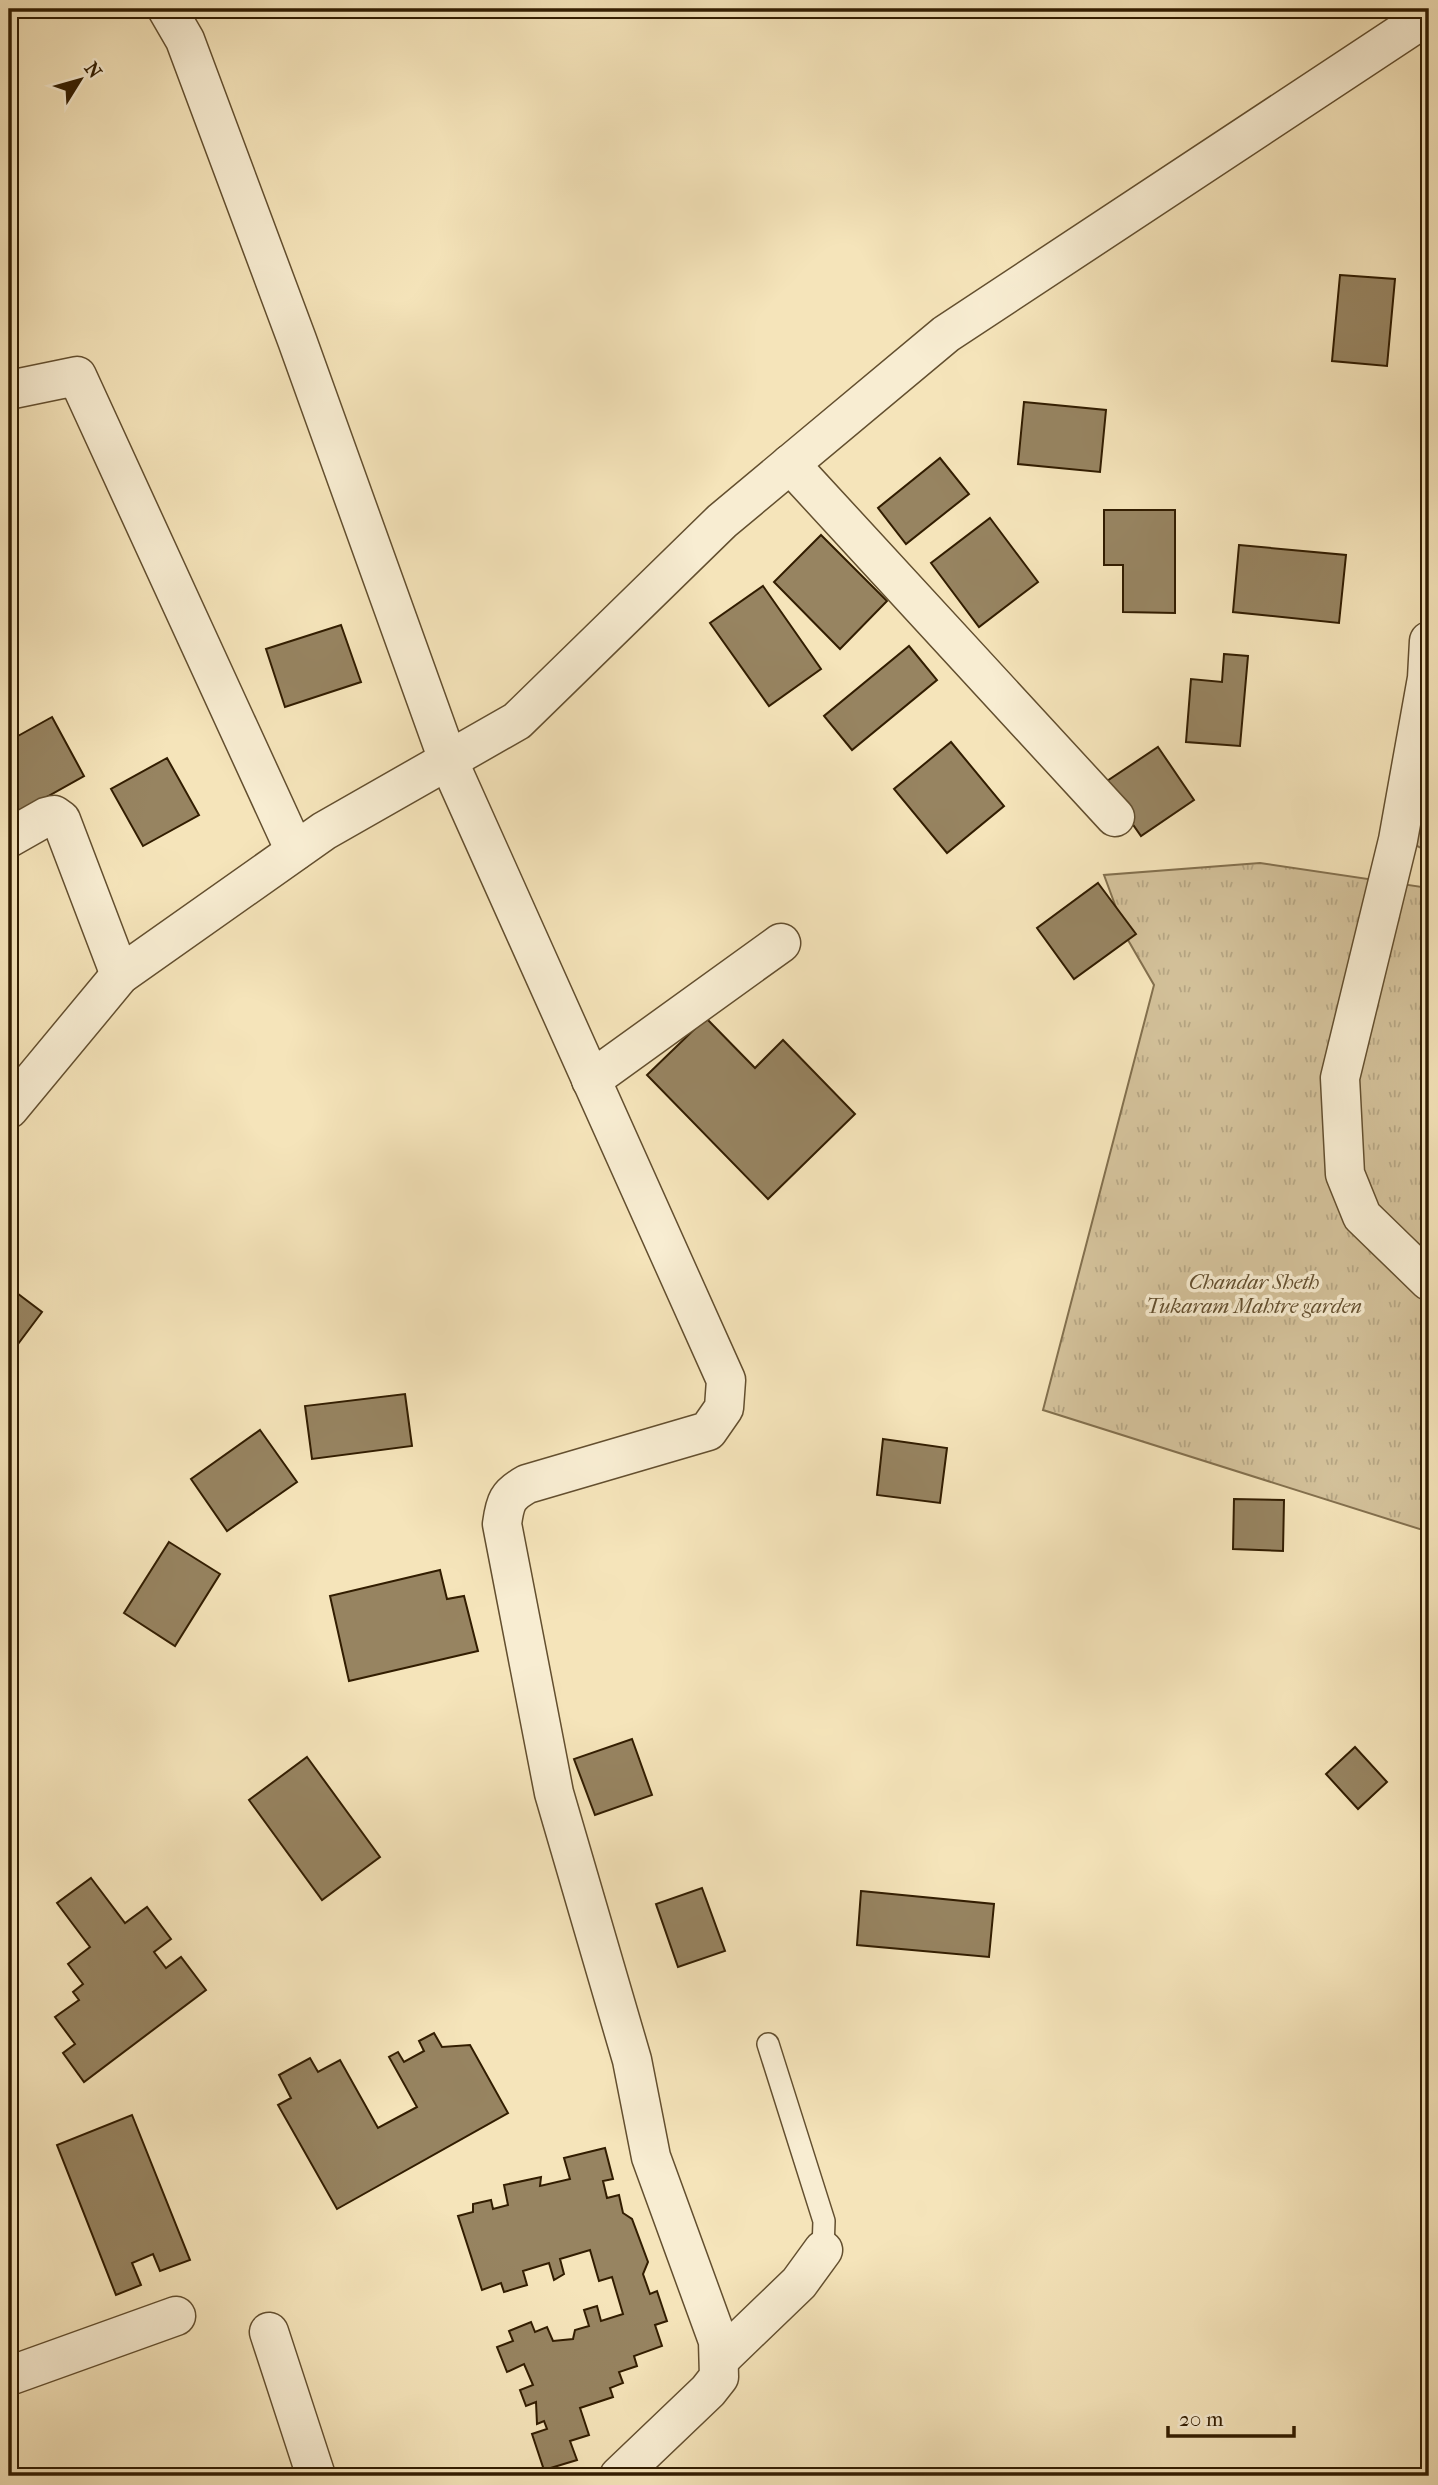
<svg xmlns="http://www.w3.org/2000/svg" width="1438" height="2485" font-family="'IM FELL French Canon',serif">
<style>
.park{fill:url(#park-tufts);stroke:#83704e;stroke-width:2}
.building{fill:#978461;stroke:#321d01;stroke-width:2}
.lines{fill:none;stroke-linecap:round;stroke-linejoin:round}
.service-casing{stroke:#634f2f;stroke-width:24}
.minor-casing{stroke:#634f2f;stroke-width:41}
.service{stroke:#f8edd2;stroke-width:21}
.minor{stroke:#f8edd2;stroke-width:38}
.labels{text-anchor:middle;stroke-width:7;stroke-linejoin:round;paint-order:stroke}
.park-label{font-size:21px;font-style:italic;fill:#634f2f;stroke:#f8edd2}
</style>
<defs>
<pattern id="park-tufts" width="24" height="20" patternUnits="userSpaceOnUse" patternTransform="scale(1.75)"><rect width="24" height="20" fill="#d4c29b"/><path d="M3 7l-1-3M5 7V3M7 7l1-3M15 17l-1-3M17 17v-4M19 17l1-3" fill="none" stroke="#b6a684"/></pattern>
</defs>
<rect width="100%" height="100%" fill="#f5e4ba"/>
<filter id="stains"><feTurbulence type="fractalNoise" baseFrequency=".00286" numOctaves="4"/><feColorMatrix values="0 0 0 0 .2 0 0 0 0 .09 0 0 0 0 .02 0 0 0 .5 -.17"/></filter>
<radialGradient id="worn" r=".72"><stop offset=".6" stop-color="#630" stop-opacity="0"/><stop offset="1" stop-color="#630" stop-opacity=".3"/></radialGradient>
<g class="park">
<path d="M 1429,711 L 1429,852 L 1413,844 Z"/>
<path d="M 1260,863 L 1429,888 L 1429,1532 L 1043,1410 L 1154,985 L 1128,940 L 1104,875 Z"/>
</g>
<g class="building">
<path d="M 1340,275 L 1395,279 L 1387,366 L 1332,361 Z"/>
<path d="M 1024,402 L 1106,410 L 1100,472 L 1018,464 Z"/>
<path d="M 940,458 L 969,494 L 906,544 L 878,508 Z"/>
<path d="M 1104,510 L 1175,510 L 1175,613 L 1123,612 L 1123,565 L 1104,565 Z"/>
<path d="M 990,518 L 1038,582 L 979,627 L 931,563 Z"/>
<path d="M 821,535 L 887,601 L 840,649 L 774,582 Z"/>
<path d="M 1239,545 L 1346,555 L 1339,623 L 1233,612 Z"/>
<path d="M 763,586 L 821,669 L 769,706 L 710,623 Z"/>
<path d="M 341,625 L 361,682 L 285,707 L 266,649 Z"/>
<path d="M 909,646 L 937,680 L 852,750 L 824,716 Z"/>
<path d="M 1224,654 L 1248,656 L 1240,746 L 1186,742 L 1191,679 L 1222,682 Z"/>
<path d="M 52,717 L 84,776 L 9,818 L 9,741 Z"/>
<path d="M 951,742 L 1004,806 L 947,853 L 894,789 Z"/>
<path d="M 1158,747 L 1194,800 L 1141,836 L 1104,783 Z"/>
<path d="M 167,758 L 199,815 L 143,846 L 111,789 Z"/>
<path d="M 1098,883 L 1136,934 L 1074,979 L 1037,928 Z"/>
<path d="M 706,1018 L 755,1068 L 783,1040 L 855,1114 L 768,1199 L 647,1075 Z"/>
<path d="M 9,1287 L 42,1312 L 9,1356 Z"/>
<path d="M 405,1394 L 412,1446 L 312,1459 L 305,1406 Z"/>
<path d="M 260,1430 L 297,1482 L 227,1531 L 191,1479 Z"/>
<path d="M 883,1439 L 947,1448 L 940,1503 L 877,1495 Z"/>
<path d="M 1234,1499 L 1284,1500 L 1283,1551 L 1233,1549 Z"/>
<path d="M 169,1542 L 220,1574 L 175,1646 L 124,1613 Z"/>
<path d="M 440,1570 L 447,1599 L 464,1596 L 478,1651 L 349,1681 L 330,1596 Z"/>
<path d="M 632,1739 L 652,1795 L 595,1815 L 574,1759 Z"/>
<path d="M 1355,1747 L 1387,1782 L 1358,1809 L 1326,1774 Z"/>
<path d="M 307,1757 L 380,1857 L 322,1900 L 249,1800 Z"/>
<path d="M 91,1878 L 125,1923 L 147,1907 L 171,1939 L 154,1952 L 166,1968 L 181,1957 L 206,1990 L 84,2082 L 63,2053 L 75,2044 L 55,2017 L 79,2000 L 73,1992 L 83,1984 L 68,1964 L 90,1947 L 57,1903 Z"/>
<path d="M 702,1888 L 725,1951 L 678,1967 L 656,1904 Z"/>
<path d="M 861,1891 L 994,1904 L 989,1957 L 857,1945 Z"/>
<path d="M 434,2033 L 442,2047 L 470,2045 L 508,2113 L 337,2209 L 278,2105 L 291,2098 L 279,2075 L 310,2058 L 318,2072 L 340,2060 L 378,2128 L 417,2107 L 389,2057 L 398,2052 L 404,2062 L 424,2051 L 419,2041 Z"/>
<path d="M 132,2115 L 190,2260 L 160,2271 L 153,2254 L 132,2263 L 141,2285 L 116,2295 L 57,2145 Z"/>
<path d="M 605,2148 L 613,2179 L 603,2181 L 607,2198 L 619,2195 L 623,2213 L 632,2219 L 648,2262 L 643,2274 L 650,2294 L 657,2291 L 667,2321 L 655,2325 L 662,2346 L 634,2356 L 637,2366 L 619,2372 L 623,2383 L 610,2388 L 613,2397 L 580,2408 L 589,2435 L 570,2441 L 577,2460 L 544,2470 L 532,2434 L 547,2429 L 544,2421 L 537,2424 L 536,2402 L 526,2406 L 520,2390 L 533,2385 L 524,2364 L 507,2372 L 497,2347 L 513,2341 L 509,2331 L 531,2322 L 535,2332 L 547,2327 L 553,2341 L 573,2339 L 575,2330 L 589,2326 L 584,2310 L 597,2306 L 601,2321 L 623,2314 L 612,2277 L 599,2281 L 590,2250 L 560,2259 L 564,2274 L 554,2280 L 549,2263 L 523,2271 L 527,2285 L 504,2292 L 501,2283 L 482,2290 L 458,2216 L 473,2212 L 473,2204 L 491,2200 L 493,2209 L 508,2205 L 504,2185 L 541,2177 L 540,2186 L 570,2179 L 564,2158 Z"/>
</g>
<g class="lines">
<g class="service-casing">
<path id="service" d="M 768,2044 L 824,2221 L 823,2250"/>
</g>
<g class="minor-casing">
<g id="minor">
<path d="M 167,9 L 185,40 L 297,340 L 448,760 L 726,1380 L 724,1408 L 708,1431 L 527,1484 C 507,1495 505,1502 502,1524 L 554,1793 L 632,2060 L 651,2157 L 718,2341 L 719,2377 L 708,2391 L 619,2476"/>
<path d="M 9,390 L 77,376 L 295,851"/>
<path d="M 790,464 L 1115,817"/>
<path d="M 1429,641 L 1427,678 L 1398,840 L 1340,1078 L 1345,1174 L 1362,1216 L 1429,1281"/>
<path d="M 9,838 L 46,817 L 54,815 L 61,820 L 120,975"/>
<path d="M 591,1080 L 781,943"/>
<path d="M 9,1109 L 120,975 L 324,831 L 517,721 L 722,521 L 946,334 L 1429,15"/>
<path d="M 269,2332 L 316,2476"/>
<path d="M 720,2359 L 799,2283 L 823,2250"/>
<path d="M 9,2376 L 176,2316"/>
</g>
</g>
<use href="#service" class="service"/>
<use href="#minor" class="minor"/>
</g>
<g class="labels">
<g class="park-label">
<text x="1254" y="1289">Chandar Sheth<tspan x="1254" dy="24">Tukaram Mahtre garden</tspan></text>
</g>
</g>
<rect width="1438" height="2485" fill="none" stroke="#f5e4ba" stroke-width="35"/>
<rect x="10" y="10" width="1417" height="2464" fill="none" stroke="#321d01" stroke-width="3.5"/>
<rect x="18" y="18" width="1403" height="2450" fill="none" stroke="#321d01" stroke-width="2"/>
<g transform="translate(80 80) rotate(53)" stroke="#f8edd2" stroke-width="5" paint-order="stroke">
<path d="M0-5L12 26L0 18L-12 26Z" fill="#321d01"/>
<text y="-10" font-size="19" font-weight="bold" text-anchor="middle" fill="#321d01">N</text>
</g>
<path d="M1168 2426v10h126v-10" fill="none" stroke="#321d01" stroke-width="3.5"/>
<text x="1179" y="2426" font-size="21" fill="#321d01" stroke="#f8edd2" stroke-width="5" paint-order="stroke">20 m</text>
<rect width="100%" height="100%" filter="url(#stains)"/>
<rect width="100%" height="100%" fill="url(#worn)"/>
</svg>
